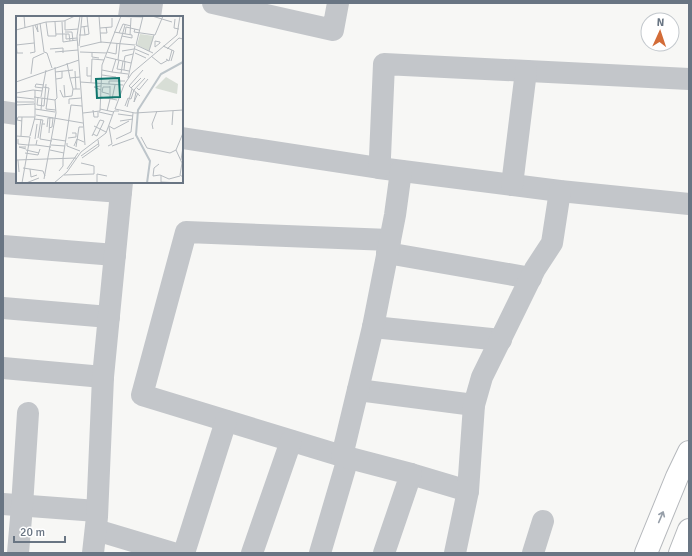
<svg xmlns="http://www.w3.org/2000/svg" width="692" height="556" font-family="Signika,sans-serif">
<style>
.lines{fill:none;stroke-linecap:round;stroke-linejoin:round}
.major-casing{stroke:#b5b8bc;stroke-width:24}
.minor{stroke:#c3c6ca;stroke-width:22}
.major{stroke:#fff;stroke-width:22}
.oneway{stroke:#969ea8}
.inset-river{fill:none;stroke:#bdc5ca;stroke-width:2}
.inset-road{fill:none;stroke:#b6bbc0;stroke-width:1}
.view{fill:#0f766e;fill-opacity:0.15;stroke:#0f766e;stroke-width:2}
.inset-edge{fill:none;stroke:#697583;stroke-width:2}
</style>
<rect width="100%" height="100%" fill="#f7f7f5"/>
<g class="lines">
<g class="major-casing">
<g id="major">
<path d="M 646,553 L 677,477 L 689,452"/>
<path d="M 680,553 L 689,530"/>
</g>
</g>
<g class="minor">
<path d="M 213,3 L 333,30 L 338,3"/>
<path d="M 129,17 L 131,3"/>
<path d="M 150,17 L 152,3"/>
<path d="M 3,112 L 17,114"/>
<path d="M 182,138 L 379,168 L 560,191 L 689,204"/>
<path d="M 379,168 L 380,157 L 384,64 L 689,79"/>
<path d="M 3,183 L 121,192"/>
<path d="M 512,185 L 526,71"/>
<path d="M 3,246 L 115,255"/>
<path d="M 387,253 L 531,278"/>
<path d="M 3,308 L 109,317"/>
<path d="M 373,327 L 501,340"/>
<path d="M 3,368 L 103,377"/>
<path d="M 358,390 L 474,405"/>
<path d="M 342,456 L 142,395 L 186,232 L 390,240"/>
<path d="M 411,474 L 468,491"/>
<path d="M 3,504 L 97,511"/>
<path d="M 96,530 L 173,553"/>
<path d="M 18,553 L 22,506 L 28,413"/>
<path d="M 93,553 L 97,517 L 103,377 L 122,182"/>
<path d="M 184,553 L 226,421"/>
<path d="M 252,553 L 291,441"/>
<path d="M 320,553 L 348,458"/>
<path d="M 384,553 L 411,474 L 342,456 L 373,327 L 395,215 L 401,171"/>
<path d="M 455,553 L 468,491 L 474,405 L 482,377 L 535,269 L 552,243 L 560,191"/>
<path d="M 533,553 L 543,521"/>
</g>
<use href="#major" class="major"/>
</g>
<defs><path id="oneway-shaft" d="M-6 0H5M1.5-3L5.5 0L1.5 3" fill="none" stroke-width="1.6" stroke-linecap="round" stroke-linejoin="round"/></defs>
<use class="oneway" href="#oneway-shaft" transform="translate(661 517) rotate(-67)"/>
<g transform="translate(16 16)">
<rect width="167" height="167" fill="#f7f7f5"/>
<path d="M 124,18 L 138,20 L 133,35 L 121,29 ZM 150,61 L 162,68 L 161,78 L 139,72 Z" fill="#d8ded6"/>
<path class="inset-river" d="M 131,167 L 134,145 L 120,119 L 122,94 L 145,58 L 167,46"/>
<path class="inset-road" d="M 8,0 L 9,12M 64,0 L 61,20 L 69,129M 83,0 L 127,1M 83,0 L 85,27M 136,0 L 156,6M 164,0 L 161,19 L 116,57 L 108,69 L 99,93 L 119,97 L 167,94M 159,3 L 158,12 L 163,13M 49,5 L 49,14 L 62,13M 30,6 L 32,20 L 40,20 L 39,6M 46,6 L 47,26 L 61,24M 24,7 L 28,36 L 31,37 L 36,52M 19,9 L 22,16 L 21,8M 65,11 L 72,10 L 71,0M 84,12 L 96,11 L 96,2M 119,13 L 118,16 L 139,19 L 147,0M 0,14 L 30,6 L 48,5 L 59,0M 49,16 L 56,16 L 57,25M 98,16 L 116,19 L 116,22 L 106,20M 84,17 L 91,17 L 90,11M 103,17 L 107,8 L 115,10M 40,18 L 53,18 L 54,25M 50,18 L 50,23 L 61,22M 109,18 L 110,11 L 123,14M 63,19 L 69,19 L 68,11M 69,19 L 73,18 L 72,10M 114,19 L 115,2M 139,25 L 144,26 L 144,27 L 139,31 ZM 0,26 L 1,37 L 7,37M 104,27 L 109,9M 0,29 L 18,27M 120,29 L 137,37M 120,29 L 127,0M 63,30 L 66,0M 147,30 L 158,35 L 155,45M 64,31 L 85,26 L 119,29M 34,33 L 47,32 L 47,37M 119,33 L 133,39M 151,33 L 163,22 L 167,23M 106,35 L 118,33M 133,35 L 138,19M 39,36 L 62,34M 64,36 L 91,37M 76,36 L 76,41 L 83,42M 91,36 L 100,38 L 101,27M 14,37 L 19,36 L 17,10M 119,37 L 130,42M 135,40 L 145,48 L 152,44M 90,41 L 115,47M 150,43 L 153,45 L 156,34M 102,44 L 104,27M 103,44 L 101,53 L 108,54M 108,45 L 109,40 L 117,38M 109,45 L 108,54 L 113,55M 51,47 L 54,62 L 64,61M 71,51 L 71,60 L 75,60M 86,54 L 96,56 L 100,43M 59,55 L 60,73M 39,56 L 57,54M 96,56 L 112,58M 105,57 L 107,45M 15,58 L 17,42 L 28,37M 86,59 L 100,61M 54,62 L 57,73 L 64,73M 112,62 L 119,30M 40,63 L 46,62 L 46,55M 0,66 L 63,44M 64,66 L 107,69M 75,67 L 76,43 L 88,44M 93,68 L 93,65 L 109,65M 48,69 L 49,81M 113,70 L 127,54M 113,70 L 124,80M 27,71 L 33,72 L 30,93 L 40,94M 27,72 L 19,71 L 20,68 L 28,69M 115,72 L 125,62M 121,72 L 123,74 L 132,63M 44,74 L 47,81 L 56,80 L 57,73M 85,74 L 78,71 L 85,70M 120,76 L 118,86 L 122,77M 0,77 L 17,74 L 26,75M 93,78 L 86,76 L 87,71 L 94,71M 0,81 L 18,83M 18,81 L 39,84 L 40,97 L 28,163M 22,81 L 21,89 L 28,90M 25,81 L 30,54M 85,81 L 101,84M 94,83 L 94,70M 96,83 L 99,69M 0,84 L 1,86 L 18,86M 39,84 L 41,82 L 39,51M 53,88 L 53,83 L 65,82M 0,89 L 19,88M 28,90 L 30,68M 109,90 L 112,82 L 115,83 L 118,74 L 129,62M 111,91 L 116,73M 19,93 L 39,96M 84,93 L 98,96M 25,94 L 26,82M 77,94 L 78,101 L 82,101 L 82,96M 91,95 L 94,83M 83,96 L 96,99M 67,97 L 84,95 L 86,49 L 105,0M 102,98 L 117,100M 20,99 L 67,107M 18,103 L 27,104 L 26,108 L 29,108M 6,105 L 1,104 L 2,101 L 6,101M 104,105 L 117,103M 26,108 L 24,123 L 36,125M 156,109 L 157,95M 78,110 L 90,116M 93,110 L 98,113 L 113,105M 31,111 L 32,102 L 37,102 L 36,111 L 33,112M 137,113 L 136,108 L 141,95M 33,117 L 34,101M 167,117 L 160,134 L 166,147 L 164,159 L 167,161M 0,120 L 14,121 L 6,167M 5,120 L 6,101 L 19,101M 14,120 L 19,101 L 19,74M 76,120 L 84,104 L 88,105 L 81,120 L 77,118M 125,121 L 131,132 L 154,137 L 160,134M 22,122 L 25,103M 52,122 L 60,121 L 60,117 L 56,117M 2,123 L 2,128 L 12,129 L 20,129 L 21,124M 19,123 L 21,108M 36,123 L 50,125M 100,123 L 115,116 L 117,97M 51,127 L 51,130 L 64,135M 20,129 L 35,131M 35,129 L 49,130M 58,130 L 61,123 L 68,126M 92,130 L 96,128 L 93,111M 96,130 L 118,122M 60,131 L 63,111 L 67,111M 10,133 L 3,131 L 10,131M 10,134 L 23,137M 34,134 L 48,137M 9,137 L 22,139 L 24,133M 65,140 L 82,128M 47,142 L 55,89 L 66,90M 66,142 L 83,130 L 82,124M 0,144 L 60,142M 2,144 L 3,156M 165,144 L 167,131M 143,148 L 138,152 L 137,160 L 144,159 L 153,163 L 164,160M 7,152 L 27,155 L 29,160M 14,153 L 15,161 L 21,159M 51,153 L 62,137M 43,155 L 47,150 L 47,142M 48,159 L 78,158 L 78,150 L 65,147M 145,159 L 145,166 L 164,167M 81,166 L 81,158 L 91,160M 10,167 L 23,162M 38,167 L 51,156 L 65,136 L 90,117 L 98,95 L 103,95"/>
<path class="view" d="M 103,62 L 104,81 L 81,82 L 80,63 Z"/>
<rect width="167" height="167" class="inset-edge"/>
</g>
<rect width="692" height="556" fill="none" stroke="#697583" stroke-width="8"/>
<g transform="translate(660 32) rotate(3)"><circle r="19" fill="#ffffff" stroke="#c3c8cd"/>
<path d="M0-3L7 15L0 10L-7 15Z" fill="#d36c38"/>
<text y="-6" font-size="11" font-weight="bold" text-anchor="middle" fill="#697583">N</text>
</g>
<path d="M14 536v6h51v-6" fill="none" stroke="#697583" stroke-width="2"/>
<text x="20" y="536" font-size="12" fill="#697583" stroke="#ffffff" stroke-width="3" paint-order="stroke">20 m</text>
</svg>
